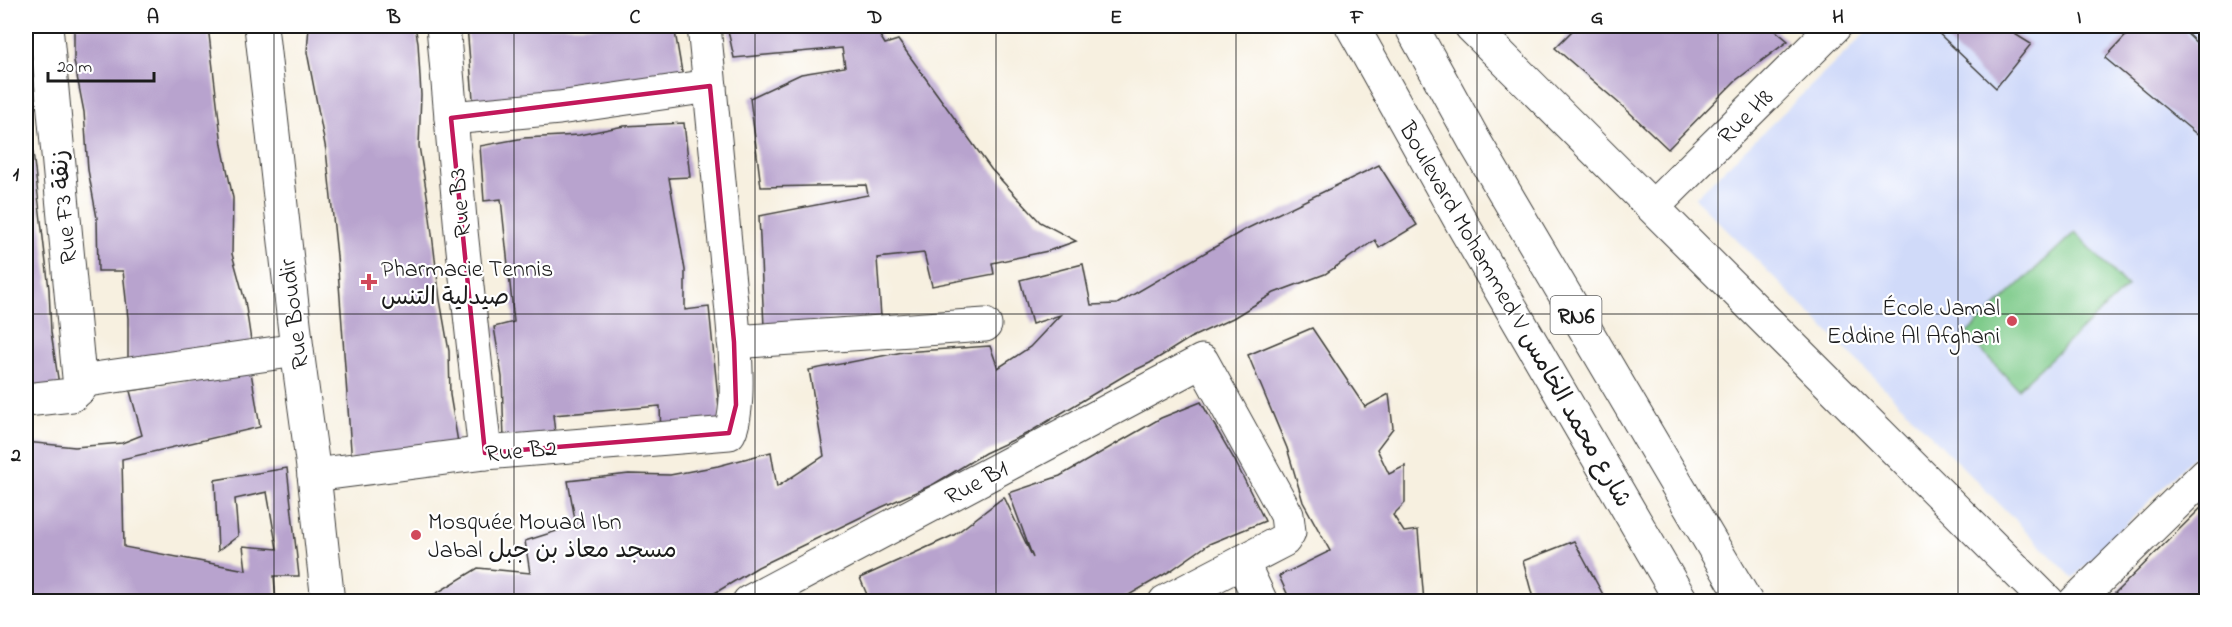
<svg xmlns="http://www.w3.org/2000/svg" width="2232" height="627" font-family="'Indie Flower','Playpen Sans Arabic',sans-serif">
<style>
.built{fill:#d0daf9}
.green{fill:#7ecb8a;stroke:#4d7453;stroke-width:1.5}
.building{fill:#b8a3ce}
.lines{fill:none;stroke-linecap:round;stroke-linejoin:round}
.street-casing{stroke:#3d3c39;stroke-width:35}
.secondary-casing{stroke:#3d3c39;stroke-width:35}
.primary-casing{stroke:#3d3c39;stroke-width:35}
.street{stroke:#fff;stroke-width:33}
.secondary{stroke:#fff;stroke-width:33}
.primary{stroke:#fff;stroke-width:33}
.marked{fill:none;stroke:#c2185b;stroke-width:4.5;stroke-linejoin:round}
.grid{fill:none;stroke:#1c1c1c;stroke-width:1.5;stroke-opacity:0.55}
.poi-dot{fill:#d1495b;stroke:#fff;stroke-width:2}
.labels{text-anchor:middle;stroke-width:4.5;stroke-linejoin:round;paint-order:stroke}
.shield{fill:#fff;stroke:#606060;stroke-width:1.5}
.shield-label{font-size:22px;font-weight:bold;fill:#1c1c1c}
.street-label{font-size:24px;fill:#1c1c1c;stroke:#fff}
.poi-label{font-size:24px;fill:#1c1c1c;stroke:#fff;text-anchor:start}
.neatline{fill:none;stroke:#1c1c1c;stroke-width:2}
.grid-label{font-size:20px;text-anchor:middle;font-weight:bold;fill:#1c1c1c}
</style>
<rect width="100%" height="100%" fill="#fff"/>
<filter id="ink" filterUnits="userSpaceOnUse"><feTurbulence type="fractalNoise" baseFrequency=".0167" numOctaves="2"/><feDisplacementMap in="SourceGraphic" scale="12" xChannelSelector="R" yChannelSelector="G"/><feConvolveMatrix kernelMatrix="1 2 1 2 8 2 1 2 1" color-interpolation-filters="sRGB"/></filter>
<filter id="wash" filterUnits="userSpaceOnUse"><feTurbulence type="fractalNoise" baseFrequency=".008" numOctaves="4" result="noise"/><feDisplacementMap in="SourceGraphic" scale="24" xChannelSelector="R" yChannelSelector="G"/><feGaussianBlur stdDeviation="1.35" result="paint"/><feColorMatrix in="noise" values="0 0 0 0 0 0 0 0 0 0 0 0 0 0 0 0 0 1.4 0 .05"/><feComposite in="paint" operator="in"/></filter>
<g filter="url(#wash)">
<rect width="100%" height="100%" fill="#f7f0e0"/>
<path class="built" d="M 1873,26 L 2206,26 L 2206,444 L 2073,578 L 1695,198 Z"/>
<path class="green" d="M 2075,232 L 2127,287 L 2018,389 L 1966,334 Z"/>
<g id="blocks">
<g class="building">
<path d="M 74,26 L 208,26 L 222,145 L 233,198 L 232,254 L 245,301 L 253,354 L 128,368 L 128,318 L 123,271 L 98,271 L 97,218 L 88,170 L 84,112 L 74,61 Z"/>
<path d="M 309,26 L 415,26 L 418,42 L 421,95 L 419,146 L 428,201 L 440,300 L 449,351 L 450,395 L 459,448 L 352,464 L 337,256 L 326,150 L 307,52 Z"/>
<path d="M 467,26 L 674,26 L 683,78 L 474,111 Z"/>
<path d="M 727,26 L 874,26 L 885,44 L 898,40 L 991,169 L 1040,222 L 1076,241 L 1048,251 L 992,263 L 994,274 L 932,286 L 924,253 L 877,258 L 881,317 L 764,327 L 759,216 L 868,195 L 866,185 L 761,187 L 750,98 L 801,74 L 845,67 L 842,48 L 734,58 Z"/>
<path d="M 1577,26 L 1770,26 L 1788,41 L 1735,81 L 1668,149 L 1629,112 L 1555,48 Z"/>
<path d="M 1931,26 L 2002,26 L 2031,44 L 1996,88 Z"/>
<path d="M 2135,26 L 2179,26 L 2206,52 L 2206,142 L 2105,58 Z"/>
<path d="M 26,108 L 30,127 L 49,289 L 51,332 L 59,385 L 26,395 Z"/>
<path d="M 684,123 L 690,177 L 669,178 L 685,270 L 685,310 L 709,307 L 721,428 L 661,436 L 660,406 L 553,415 L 555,433 L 504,441 L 502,377 L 494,327 L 514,322 L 501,199 L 484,201 L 480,146 L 524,138 L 579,135 L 624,126 Z"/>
<path d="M 1379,165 L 1417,225 L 1379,248 L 1375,240 L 1325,274 L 1274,293 L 1233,318 L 1190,338 L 1150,363 L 1127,374 L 1028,433 L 985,453 L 934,484 L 882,507 L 758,567 L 700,602 L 422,602 L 478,568 L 530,573 L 525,541 L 576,525 L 568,481 L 629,474 L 670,475 L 718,466 L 771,452 L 777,487 L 824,456 L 809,370 L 903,352 L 990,346 L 998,368 L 1030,347 L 1060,315 L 1032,324 L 1020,280 L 1083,264 L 1091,305 L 1117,304 L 1244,230 Z"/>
<path d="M 1312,328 L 1365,407 L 1389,394 L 1393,428 L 1377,449 L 1389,474 L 1405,466 L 1405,503 L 1393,515 L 1404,532 L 1418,530 L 1424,602 L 1291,602 L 1279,576 L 1330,551 L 1303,502 L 1287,448 L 1248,355 Z"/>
<path d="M 251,372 L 260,427 L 122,459 L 124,547 L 246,570 L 243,546 L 277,549 L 267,492 L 235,499 L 238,536 L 218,551 L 215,480 L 287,468 L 299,576 L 274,576 L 276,602 L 26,602 L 26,442 L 75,447 L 122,443 L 142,435 L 130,391 Z"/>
<path d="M 1201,402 L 1234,459 L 1265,521 L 1209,544 L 1170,571 L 1117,602 L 870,602 L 860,578 L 954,535 L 1004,497 L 1033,558 L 1009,493 L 1060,476 L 1161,418 Z"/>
<path d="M 2206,503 L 2206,602 L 2123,602 L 2115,593 Z"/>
<path d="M 1574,541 L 1607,602 L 1534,602 L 1523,561 Z"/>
</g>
</g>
</g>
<g filter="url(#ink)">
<use href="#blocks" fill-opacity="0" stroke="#3d3c39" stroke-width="1.5"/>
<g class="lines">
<g class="street-casing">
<g id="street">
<path d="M 443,26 L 461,231 L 485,453"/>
<path d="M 1471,26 L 2048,602"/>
<path d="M 451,118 L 559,108 L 710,86"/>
<path d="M 1654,206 L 1835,26"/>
<path d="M 734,342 L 985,325"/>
<path d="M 80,381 L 297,350"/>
<path d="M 26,400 L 72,395 L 80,388 L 46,26"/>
<path d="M 314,475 L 485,453 L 729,433 C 746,402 728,283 725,243 C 718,171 711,98 704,26"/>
<path d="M 1242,562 L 1261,602"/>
<path d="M 749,602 L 1202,361 L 1287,515 L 1289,532 L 1284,540 L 1165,602"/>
<path d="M 2075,602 L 2206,474"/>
</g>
</g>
<g class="secondary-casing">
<path id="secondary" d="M 261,26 L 297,350 L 314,475 L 328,602"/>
</g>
<g class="primary-casing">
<g id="primary">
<path d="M 1352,26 L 1464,227 L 1682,602"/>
<path d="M 1411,26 L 1475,142 L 1746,602"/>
</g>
</g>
<use href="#street" class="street"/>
<use href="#secondary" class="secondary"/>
<use href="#primary" class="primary"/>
</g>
</g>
<path class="marked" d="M 710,86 L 734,342 L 736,405 L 729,433 L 485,453 L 451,118 Z"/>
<path class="grid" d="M 274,26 L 274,602M 514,26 L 514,602M 755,26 L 755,602M 996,26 L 996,602M 1236,26 L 1236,602M 1477,26 L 1477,602M 1718,26 L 1718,602M 1958,26 L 1958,602M 26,314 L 2206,314"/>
<g class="poi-dot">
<path d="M366 273h6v6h6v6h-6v6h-6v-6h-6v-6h6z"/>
<circle cx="2012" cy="321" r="6"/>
<circle cx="416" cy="535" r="6"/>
</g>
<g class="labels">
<rect class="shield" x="1550.5" y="296" width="51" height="38" rx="4.5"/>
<g class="shield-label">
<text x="1576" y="323">RN6</text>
</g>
<g class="street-label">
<text transform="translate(1745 116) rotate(-45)" y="8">Rue H8</text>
<text transform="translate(459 203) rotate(-95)" y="8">Rue B3</text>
<text transform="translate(63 207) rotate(-95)" y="8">Rue F3 زنقة</text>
<text transform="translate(293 314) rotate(-97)" y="8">Rue Boudir</text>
<text transform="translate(1516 314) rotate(60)" y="8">Boulevard Mohammed V شارع محمد الخامس</text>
<text transform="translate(521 450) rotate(-5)" y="8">Rue B2</text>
<text transform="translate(976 482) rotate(-28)" y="8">Rue B1</text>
</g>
<g class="poi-label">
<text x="381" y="276">Pharmacie Tennis<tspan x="381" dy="28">صيدلية التنس</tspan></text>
<text x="2000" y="315" text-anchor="end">École Jamal<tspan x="2000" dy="28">Eddine Al Afghani</tspan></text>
<text x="428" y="529">Mosquée Mouad Ibn<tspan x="428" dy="28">Jabal مسجد معاذ بن جبل</tspan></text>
</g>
</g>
<rect width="2232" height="627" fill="none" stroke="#fff" stroke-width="66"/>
<path d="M48 72v9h106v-9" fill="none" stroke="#1c1c1c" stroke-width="3"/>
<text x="57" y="72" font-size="18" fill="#1c1c1c" stroke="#ffffff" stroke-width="4.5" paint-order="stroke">20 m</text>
<rect x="33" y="33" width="2166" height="561" class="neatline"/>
<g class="grid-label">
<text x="153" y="23">A</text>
<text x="394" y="23">B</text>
<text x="635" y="23">C</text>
<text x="875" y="23">D</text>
<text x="1116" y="23">E</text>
<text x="1357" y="23">F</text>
<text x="1597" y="23">G</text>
<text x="1838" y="23">H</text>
<text x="2079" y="23">I</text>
<text x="16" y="180">1</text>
<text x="16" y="461">2</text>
</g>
</svg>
